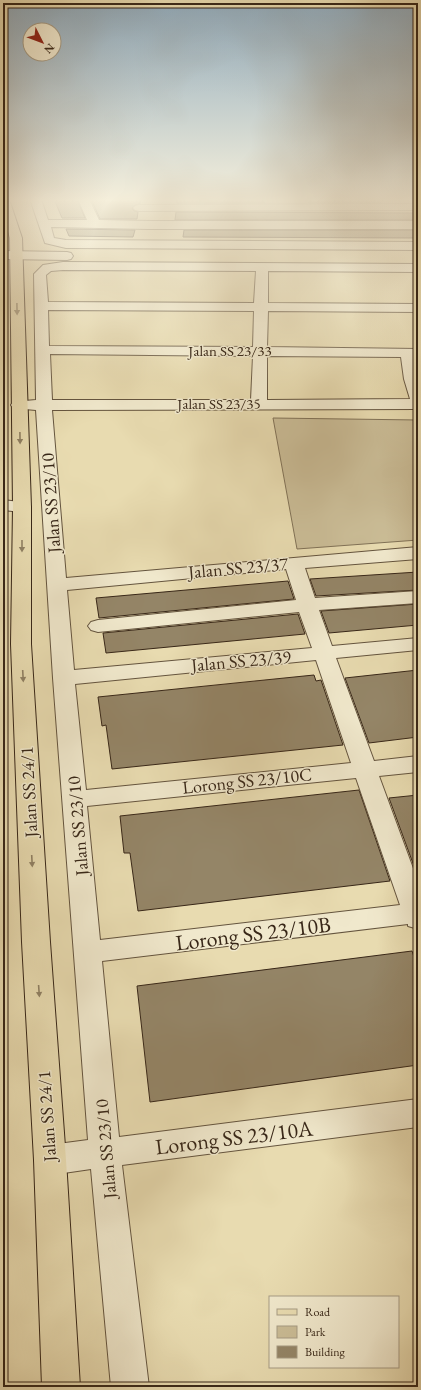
<svg xmlns="http://www.w3.org/2000/svg" width="421" height="1390" font-family="'EB Garamond',serif">
<style>
.green{fill:#cabc96;stroke:#817257}
.building{fill:#948567;stroke:#382718}
.lines{fill:none;stroke-linecap:round;stroke-linejoin:round}
.minor-casing{stroke:#64543e;stroke-width:2}
.major-casing{stroke:#382718;stroke-width:2}
.minor{fill:#f0e8cc;fill-rule:evenodd}
.major{fill:#e8dbb0;fill-rule:evenodd}
.oneway{fill:#908164}
.labels{text-anchor:middle;stroke-width:3;stroke-linejoin:round;paint-order:stroke}
.far-street-label{font-size:15px;fill:#382718;stroke:#f0e8cc}
.street-label{font-size:18px;fill:#382718;stroke:#f0e8cc}
.near-street-label{font-size:22px;fill:#382718;stroke:#f0e8cc}
</style>
<rect width="100%" height="100%" fill="#e8dbb0"/>
<filter id="stains"><feTurbulence type="fractalNoise" baseFrequency=".005" numOctaves="4"/><feColorMatrix values="0 0 0 0 .2 0 0 0 0 .09 0 0 0 0 .02 0 0 0 .5 -.17"/></filter>
<radialGradient id="worn" r=".72"><stop offset=".6" stop-color="#630" stop-opacity="0"/><stop offset="1" stop-color="#630" stop-opacity=".3"/></radialGradient>
<path class="green" d="M 273,418 L 418,420 L 418,540 L 297,549 Z"/>
<g class="building">
<path d="M 54,199 L 77,199 L 85,218 L 62,218 Z"/>
<path d="M 91,199 L 141,199 L 140,204 L 135,205 L 132,208 L 134,211 L 138,212 L 137,219 L 100,219 Z"/>
<rect x="177" y="199" width="87" height="4"/>
<path d="M 313,199 L 384,199 L 380,203 L 308,203 Z"/>
<path d="M 176,212 L 418,213 L 418,220 L 175,220 Z"/>
<path d="M 66,229 L 135,230 L 133,237 L 69,236 Z"/>
<path d="M 184,230 L 418,230 L 418,238 L 183,237 Z"/>
<path d="M 418,572 L 418,590 L 316,596 L 310,579 Z"/>
<path d="M 288,581 L 294,599 L 99,618 L 96,598 Z"/>
<path d="M 418,604 L 418,625 L 329,633 L 321,611 Z"/>
<path d="M 298,614 L 305,634 L 106,653 L 103,633 Z"/>
<path d="M 418,670 L 418,737 L 369,743 L 345,678 Z"/>
<path d="M 314,675 L 316,681 L 321,680 L 343,745 L 112,769 L 106,725 L 102,726 L 98,697 Z"/>
<path d="M 359,790 L 390,881 L 138,911 L 130,853 L 124,853 L 120,816 Z"/>
<path d="M 418,795 L 418,877 L 389,798 Z"/>
<path d="M 412,951 L 418,969 L 418,1065 L 150,1102 L 137,986 Z"/>
</g>
<g class="lines">
<g class="minor-casing">
<g id="minor">
<path d="M 30,199 L 41,199 L 48,220 L 87,220 L 78,199 L 89,199 L 99,220 L 151,221 L 418,221 L 418,229 L 148,229 L 51,227 L 54,238 L 66,240 L 418,242 L 418,250 L 66,248 L 45,243 Z"/>
<path d="M 418,204 L 418,210 L 139,211 L 135,210 L 133,208 L 135,206 L 139,205 Z"/>
<path d="M 3,251 L 67,252 L 71,253 L 73,256 L 71,259 L 67,260 L 3,259 Z"/>
<path d="M 63,262 L 418,264 L 418,272 L 268,271 L 268,303 L 418,304 L 418,312 L 268,311 L 267,347 L 418,349 L 418,357 L 416,357 L 418,369 L 418,409 L 52,410 L 66,578 L 418,547 L 418,559 L 305,568 L 315,598 L 418,591 L 418,603 L 319,610 L 332,646 L 418,638 L 418,650 L 336,658 L 374,761 L 418,756 L 418,772 L 379,776 L 418,882 L 418,929 L 408,926 L 408,924 L 102,961 L 119,1137 L 418,1099 L 418,1127 L 122,1165 L 149,1387 L 111,1387 L 91,1169 L 50,1175 L 39,1170 L 34,1160 L 39,1150 L 50,1145 L 88,1140 L 53,678 L 36,410 L 13,408 L 11,405 L 13,402 L 36,400 L 34,274 L 43,265 ZM 63,270 L 256,271 L 254,303 L 48,302 L 46,275 L 51,271 ZM 48,310 L 254,311 L 253,347 L 49,346 ZM 50,354 L 253,356 L 251,400 L 52,400 ZM 267,356 L 401,357 L 404,379 L 410,399 L 267,400 ZM 286,569 L 296,600 L 98,620 L 91,622 L 88,626 L 91,630 L 98,632 L 299,612 L 312,648 L 74,670 L 67,590 ZM 316,660 L 351,763 L 86,790 L 75,684 ZM 356,778 L 400,905 L 100,940 L 87,806 Z"/>
<path d="M 3,500 L 28,503 L 31,507 L 28,511 L 22,512 L 3,510 Z"/>
</g>
</g>
<g class="major-casing">
<path id="major" d="M 3,199 L 9,199 L 22,238 L 31,507 L 31,644 L 50,942 L 66,1160 L 80,1387 L 42,1387 L 34,1160 L 22,942 L 11,644 L 13,507 L 10,238 L 3,216 Z"/>
</g>
<use href="#minor" class="minor"/>
<use href="#major" class="major"/>
</g>
<defs><path id="oneway-solid" d="M-6-.8H1V-3.2L6.5 0L1 3.2V.8H-6Z"/></defs>
<g class="oneway">
<use href="#oneway-solid" transform="translate(17 309) rotate(89)"/>
<use href="#oneway-solid" transform="translate(20 438) rotate(89)"/>
<use href="#oneway-solid" transform="translate(22 546) rotate(90)"/>
<use href="#oneway-solid" transform="translate(23 676) rotate(87)"/>
<use href="#oneway-solid" transform="translate(32 861) rotate(87)"/>
<use href="#oneway-solid" transform="translate(39 991) rotate(86)"/>
</g>
<linearGradient id="sky" x2="0" y2="1"><stop stop-color="#90abbd"/><stop offset="0.51" stop-color="#f5efdb"/><stop offset="1" stop-color="#f5efdb" stop-opacity="0"/></linearGradient>
<rect width="421" height="393" fill="url(#sky)"/>
<g class="labels">
<g class="far-street-label">
<text x="230" y="356">Jalan SS 23/33</text>
<text x="219" y="409">Jalan SS 23/35</text>
</g>
<g class="street-label">
<text transform="translate(51 503) rotate(-94)" y="6">Jalan SS 23/10</text>
<text transform="translate(238 568) rotate(-5)" y="6">Jalan SS 23/37</text>
<text transform="translate(241 661) rotate(-5)" y="6">Jalan SS 23/39</text>
<text transform="translate(247 781) rotate(-6)" y="6">Lorong SS 23/10C</text>
<text transform="translate(29 792) rotate(-93)" y="6">Jalan SS 24/1</text>
<text transform="translate(78 826) rotate(-95)" y="6">Jalan SS 23/10</text>
<text transform="translate(47 1116) rotate(-94)" y="6">Jalan SS 24/1</text>
<text transform="translate(106 1149) rotate(-95)" y="6">Jalan SS 23/10</text>
</g>
<g class="near-street-label">
<text transform="translate(253 933) rotate(-7)" y="8">Lorong SS 23/10B</text>
<text transform="translate(234 1137) rotate(-7)" y="8">Lorong SS 23/10A</text>
</g>
</g>
<rect width="421" height="1390" fill="none" stroke="#e8dbb0" stroke-width="16"/>
<rect x="4" y="4" width="413" height="1382" fill="none" stroke="#382718" stroke-width="2"/>
<rect x="8" y="8" width="405" height="1374" fill="none" stroke="#382718"/>
<rect x="269" y="1296" width="130" height="72" fill="#f0e8cc" stroke="#a69b84"/>
<rect x="277" y="1309" width="20" height="6" fill="#e8dbb0" stroke="#a69b84"/>
<text x="305" y="1316" font-size="12" fill="#382718">Road</text>
<rect x="277" y="1326" width="20" height="12" fill="#cabc96" stroke="#a69b84"/>
<text x="305" y="1336" font-size="12" fill="#382718">Park</text>
<rect x="277" y="1346" width="20" height="12" fill="#948567" stroke="#a69b84"/>
<text x="305" y="1356" font-size="12" fill="#382718">Building</text>
<g transform="translate(42 42) rotate(132)"><circle r="19" fill="#f0e8cc" stroke="#a69b84"/>
<path d="M0-3L7 15L0 10L-7 15Z" fill="#8f2418"/>
<text y="-6" font-size="11" font-weight="bold" text-anchor="middle" fill="#382718">N</text>
</g>
<rect width="100%" height="100%" filter="url(#stains)"/>
<rect width="100%" height="100%" fill="url(#worn)"/>
</svg>
